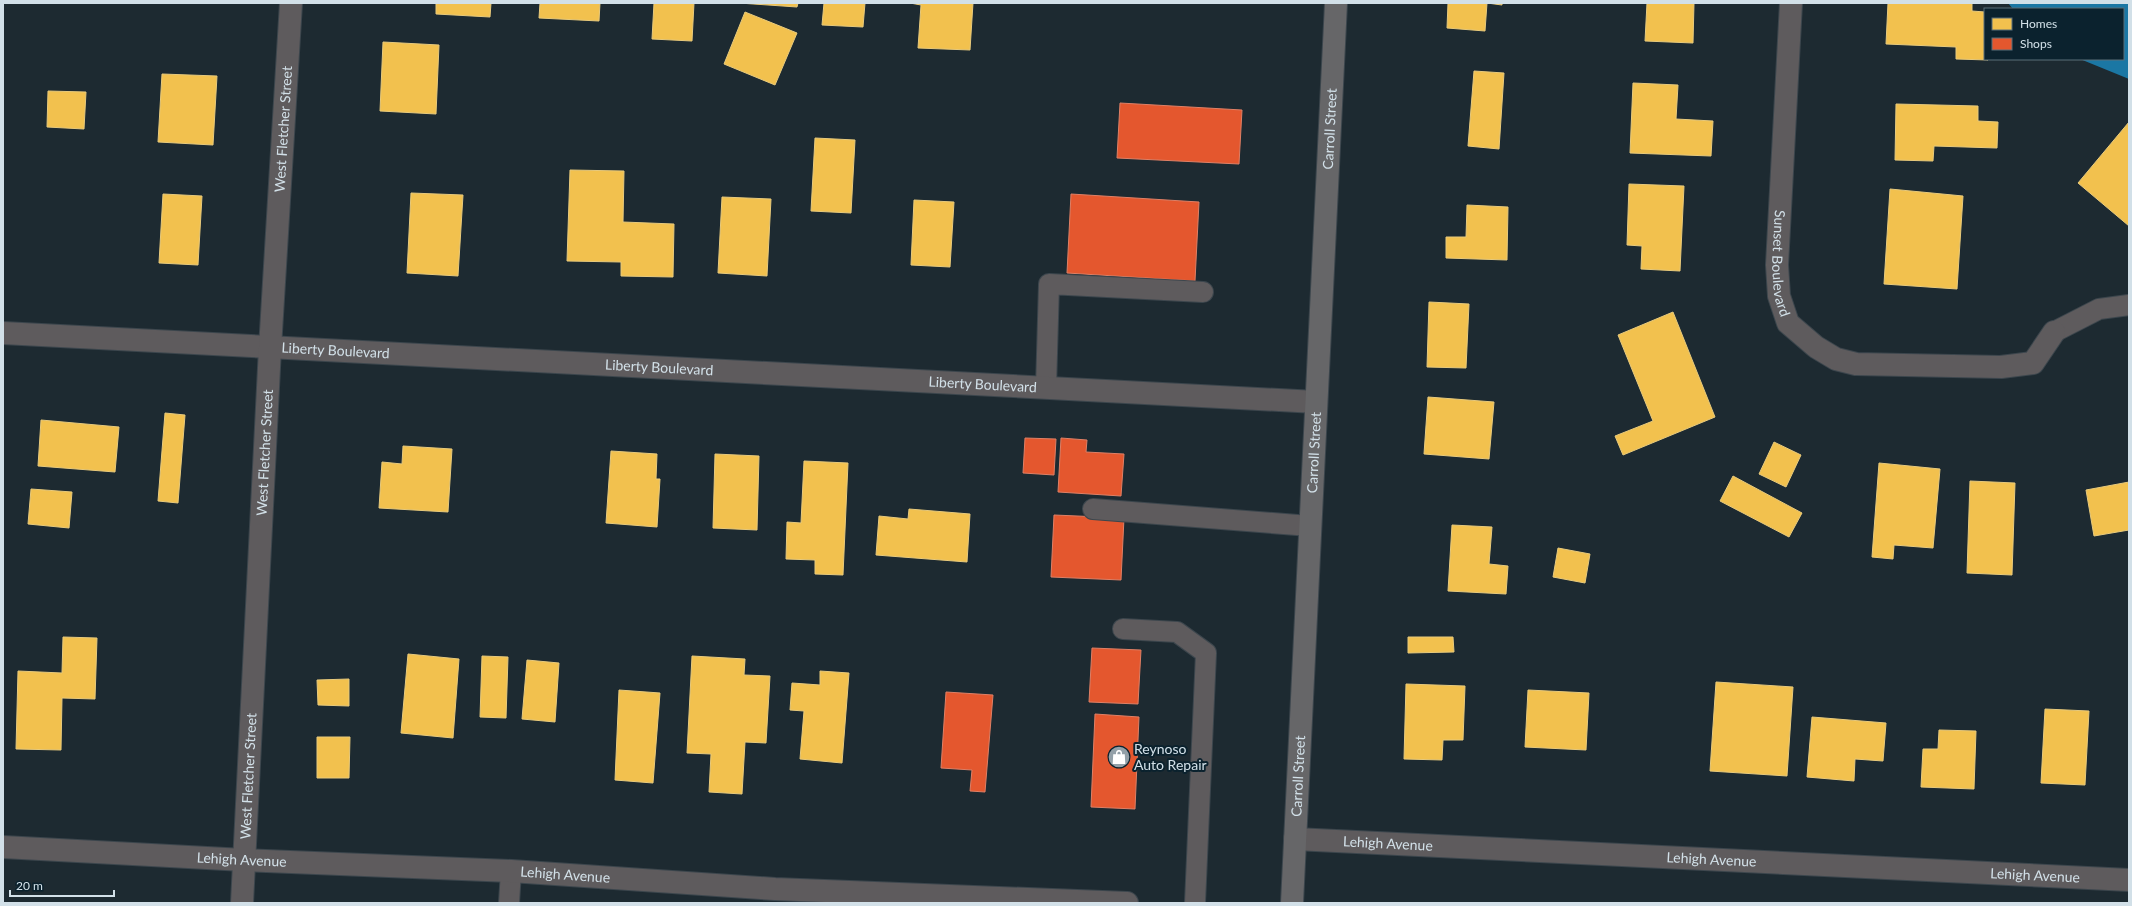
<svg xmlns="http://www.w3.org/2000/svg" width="2132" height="906" font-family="Lato,sans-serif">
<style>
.water{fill:#1b77a4}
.homes{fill:#f2c14e;stroke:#e8ca7c}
.shops{fill:#e4572e;stroke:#df8066}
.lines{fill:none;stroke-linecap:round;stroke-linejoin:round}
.lane-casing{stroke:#3c464d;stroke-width:22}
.street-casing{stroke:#3c464d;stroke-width:24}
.primary-casing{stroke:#3c464d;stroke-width:24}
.lane{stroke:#5e5b5d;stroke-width:20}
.street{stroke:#5e5b5d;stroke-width:22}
.primary{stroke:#666668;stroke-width:22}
.labels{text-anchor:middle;stroke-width:4;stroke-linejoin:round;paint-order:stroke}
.street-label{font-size:14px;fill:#d2e0e8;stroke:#0b222e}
.poi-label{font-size:14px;fill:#d2e0e8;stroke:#0b222e;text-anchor:start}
</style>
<rect width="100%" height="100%" fill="#1d2a31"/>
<path class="water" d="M 2008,3 L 2129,3 L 2129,79 L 2080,59 L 2123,59 L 2123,9 L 2013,9 Z"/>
<g class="homes">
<path d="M 436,3 L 491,3 L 490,17 L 436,14 Z"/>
<path d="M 540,3 L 600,3 L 599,21 L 539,18 Z"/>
<path d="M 654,3 L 694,3 L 692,41 L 652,39 Z"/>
<path d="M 739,3 L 798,3 L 797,7 Z"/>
<path d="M 824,3 L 865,3 L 863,27 L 822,25 Z"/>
<path d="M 910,3 L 973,3 L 970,50 L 918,48 L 921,5 Z"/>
<path d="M 1448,3 L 1502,3 L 1502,5 L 1487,3 L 1485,31 L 1447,28 Z"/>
<path d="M 1647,3 L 1694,3 L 1693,43 L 1645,41 Z"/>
<path d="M 1888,3 L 1972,3 L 1972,11 L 1985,12 L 1985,59 L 1988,60 L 1956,59 L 1956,47 L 1886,44 Z"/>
<path d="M 745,12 L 797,33 L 775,85 L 724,64 Z"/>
<path d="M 383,42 L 439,45 L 436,114 L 380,111 Z"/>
<path d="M 1474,71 L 1504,73 L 1499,149 L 1468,146 Z"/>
<path d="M 162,74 L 217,76 L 213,145 L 158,142 Z"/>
<path d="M 1633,83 L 1678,85 L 1676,119 L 1713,121 L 1711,156 L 1630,153 Z"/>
<path d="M 48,91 L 86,92 L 84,129 L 47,127 Z"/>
<path d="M 1896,104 L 1978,106 L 1978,121 L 1998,122 L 1997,148 L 1934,146 L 1933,161 L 1895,160 Z"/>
<path d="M 2129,122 L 2129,226 L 2078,183 Z"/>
<path d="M 815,138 L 855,140 L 851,213 L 811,211 Z"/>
<path d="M 570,170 L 624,171 L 623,222 L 674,224 L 673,277 L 621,276 L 621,262 L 567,261 Z"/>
<path d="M 1629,184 L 1684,186 L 1680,271 L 1641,269 L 1642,246 L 1627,245 Z"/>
<path d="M 1890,189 L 1963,196 L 1957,289 L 1884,284 Z"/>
<path d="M 411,193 L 463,195 L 458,276 L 407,273 Z"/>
<path d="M 163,194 L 202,196 L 198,265 L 159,263 Z"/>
<path d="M 722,197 L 771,199 L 767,276 L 718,273 Z"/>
<path d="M 914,200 L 954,202 L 950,267 L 911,265 Z"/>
<path d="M 1467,205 L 1508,207 L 1507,260 L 1446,258 L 1446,237 L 1466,237 Z"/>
<path d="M 1429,302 L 1469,304 L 1466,368 L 1427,367 Z"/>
<path d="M 1673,312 L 1715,417 L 1623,455 L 1615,436 L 1653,421 L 1618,335 Z"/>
<path d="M 1428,397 L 1494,402 L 1489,459 L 1424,454 Z"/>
<path d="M 165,413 L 185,415 L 178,503 L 158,501 Z"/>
<path d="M 41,420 L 119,427 L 115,472 L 38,466 Z"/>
<path d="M 1774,442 L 1801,455 L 1786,487 L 1759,474 Z"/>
<path d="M 403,446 L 452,449 L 448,512 L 379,508 L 382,462 L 402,464 Z"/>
<path d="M 611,451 L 657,454 L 656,479 L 660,479 L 657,527 L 606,523 Z"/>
<path d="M 715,454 L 759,456 L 757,530 L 713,528 Z"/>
<path d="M 804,461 L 848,463 L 843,575 L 815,574 L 815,560 L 786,559 L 787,522 L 801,523 Z"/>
<path d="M 1879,463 L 1940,469 L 1933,548 L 1894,545 L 1893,559 L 1872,557 Z"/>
<path d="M 1733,476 L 1802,513 L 1789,537 L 1720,501 Z"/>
<path d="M 1970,481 L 2015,483 L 2012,575 L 1967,573 Z"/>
<path d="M 2129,482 L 2129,530 L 2094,536 L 2086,490 Z"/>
<path d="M 31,489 L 72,492 L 69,528 L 28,524 Z"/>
<path d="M 909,509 L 970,514 L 967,562 L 876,555 L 879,516 L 908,519 Z"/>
<path d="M 1452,525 L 1492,527 L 1489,564 L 1508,566 L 1506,594 L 1448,591 Z"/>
<path d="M 1558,548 L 1590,554 L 1585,583 L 1553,577 Z"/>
<path d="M 63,637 L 97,638 L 95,699 L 62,698 L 61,750 L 16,749 L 18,671 L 62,673 Z"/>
<path d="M 1408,637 L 1453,637 L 1454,652 L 1408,653 Z"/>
<path d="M 408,654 L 459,659 L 453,738 L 401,733 Z"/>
<path d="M 482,656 L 508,657 L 506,718 L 480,717 Z"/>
<path d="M 692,656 L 745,659 L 744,675 L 770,676 L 766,743 L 745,742 L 742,794 L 709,792 L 711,754 L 687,753 Z"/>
<path d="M 527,660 L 559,663 L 555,722 L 522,719 Z"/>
<path d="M 820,671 L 849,673 L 842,763 L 800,759 L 804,711 L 790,710 L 792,683 L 820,685 Z"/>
<path d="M 349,679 L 349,706 L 318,705 L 317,680 Z"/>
<path d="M 1716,682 L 1793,687 L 1787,776 L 1710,771 Z"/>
<path d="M 1406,684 L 1465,686 L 1463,740 L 1443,740 L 1442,760 L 1404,759 Z"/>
<path d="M 619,690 L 660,693 L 653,783 L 615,780 Z"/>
<path d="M 1528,690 L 1589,693 L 1586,750 L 1525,747 Z"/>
<path d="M 2045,709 L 2089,711 L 2085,785 L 2041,783 Z"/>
<path d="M 1812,717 L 1886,723 L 1883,761 L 1855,759 L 1854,781 L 1807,777 Z"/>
<path d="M 1939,730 L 1976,731 L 1974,789 L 1921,787 L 1923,749 L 1938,749 Z"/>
<path d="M 317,737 L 350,737 L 349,778 L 317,778 Z"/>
</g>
<g class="shops">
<path d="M 1120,103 L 1242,110 L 1239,164 L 1117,158 Z"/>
<path d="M 1071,194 L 1199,202 L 1195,281 L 1067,273 Z"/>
<path d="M 1025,438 L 1056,439 L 1054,475 L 1023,473 Z"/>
<path d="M 1061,438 L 1087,440 L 1086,452 L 1124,454 L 1121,496 L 1058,492 Z"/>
<path d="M 1054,515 L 1124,518 L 1121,580 L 1051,577 Z"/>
<path d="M 1092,648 L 1141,650 L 1138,704 L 1089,702 Z"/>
<path d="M 946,692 L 993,695 L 985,792 L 970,791 L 972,770 L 941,768 Z"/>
<path d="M 1095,714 L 1139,717 L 1135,809 L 1091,807 Z"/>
</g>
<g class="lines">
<g class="lane-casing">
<g id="lane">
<path d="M 2054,332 L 2099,309 L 2129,305"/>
<path d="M 1046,388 L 1049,284 L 1203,292"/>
<path d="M 1093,509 L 1310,526"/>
<path d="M 1123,629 L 1177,632 L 1206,653 L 1195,903"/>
<path d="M 509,903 L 511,871"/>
</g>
</g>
<g class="street-casing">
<g id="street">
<path id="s1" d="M 1791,3 L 1777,265 L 1779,296 L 1788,323 L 1816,347 L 1836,359 L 1856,364 L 2001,367 L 2033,363 L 2054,332"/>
<path id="s2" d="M 3,333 L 1316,402"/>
<path id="s3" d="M 1295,839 L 2129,880"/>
<path id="s4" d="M 3,847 L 244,860 L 511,871 L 775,889 L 1127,903"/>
<path id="s5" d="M 242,903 L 270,348 L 291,3"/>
</g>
</g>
<g class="primary-casing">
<g id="primary">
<path id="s6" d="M 1292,903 L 1336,3"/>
</g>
</g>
<use href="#lane" class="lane"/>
<use href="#street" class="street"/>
<use href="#primary" class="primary"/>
</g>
<defs>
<g id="shop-disc" transform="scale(1.15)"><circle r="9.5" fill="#93a0a8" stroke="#0b222e"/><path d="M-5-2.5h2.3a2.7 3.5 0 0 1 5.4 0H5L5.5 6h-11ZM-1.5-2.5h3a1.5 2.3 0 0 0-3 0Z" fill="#fff"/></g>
</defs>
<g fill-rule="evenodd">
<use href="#shop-disc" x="1119" y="757"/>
</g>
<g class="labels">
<g class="street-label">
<text dy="5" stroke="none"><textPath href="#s5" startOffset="775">West Fletcher Street</textPath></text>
<text dy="5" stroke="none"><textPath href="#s6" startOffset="775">Carroll Street</textPath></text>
<text dy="5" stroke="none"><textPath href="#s1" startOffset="261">Sunset Boulevard</textPath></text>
<text dy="5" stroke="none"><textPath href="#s2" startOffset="333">Liberty Boulevard</textPath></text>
<text dy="5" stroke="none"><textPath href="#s2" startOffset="657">Liberty Boulevard</textPath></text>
<text dy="5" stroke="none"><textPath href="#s2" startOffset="981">Liberty Boulevard</textPath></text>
<text dy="5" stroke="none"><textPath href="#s5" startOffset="451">West Fletcher Street</textPath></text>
<text dy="5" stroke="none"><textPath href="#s6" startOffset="451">Carroll Street</textPath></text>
<text dy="5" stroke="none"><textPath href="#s5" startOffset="127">West Fletcher Street</textPath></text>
<text dy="5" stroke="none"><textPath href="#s6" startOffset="127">Carroll Street</textPath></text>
<text dy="5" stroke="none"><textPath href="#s3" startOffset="93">Lehigh Avenue</textPath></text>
<text dy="5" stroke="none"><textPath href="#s4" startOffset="239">Lehigh Avenue</textPath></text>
<text dy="5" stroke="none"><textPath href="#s3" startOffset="417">Lehigh Avenue</textPath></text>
<text dy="5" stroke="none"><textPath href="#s4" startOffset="563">Lehigh Avenue</textPath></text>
<text dy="5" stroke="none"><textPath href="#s3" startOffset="741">Lehigh Avenue</textPath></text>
</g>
<g class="poi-label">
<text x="1134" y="754">Reynoso<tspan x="1134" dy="16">Auto Repair</tspan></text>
</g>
</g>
<rect width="2132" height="906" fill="none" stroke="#d2e0e8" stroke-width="8"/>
<rect x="1984" y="8" width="140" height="52" fill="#0b222e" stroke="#5b6e78"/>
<rect x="1992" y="18" width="20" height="12" fill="#f2c14e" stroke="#5b6e78"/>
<text x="2020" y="28" font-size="12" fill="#d2e0e8">Homes</text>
<rect x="1992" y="38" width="20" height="12" fill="#e4572e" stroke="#5b6e78"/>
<text x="2020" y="48" font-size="12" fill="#d2e0e8">Shops</text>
<path d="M10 890v6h104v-6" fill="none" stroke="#d2e0e8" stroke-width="2"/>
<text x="16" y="890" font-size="12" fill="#d2e0e8" stroke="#0b222e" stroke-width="3" paint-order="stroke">20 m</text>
</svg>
